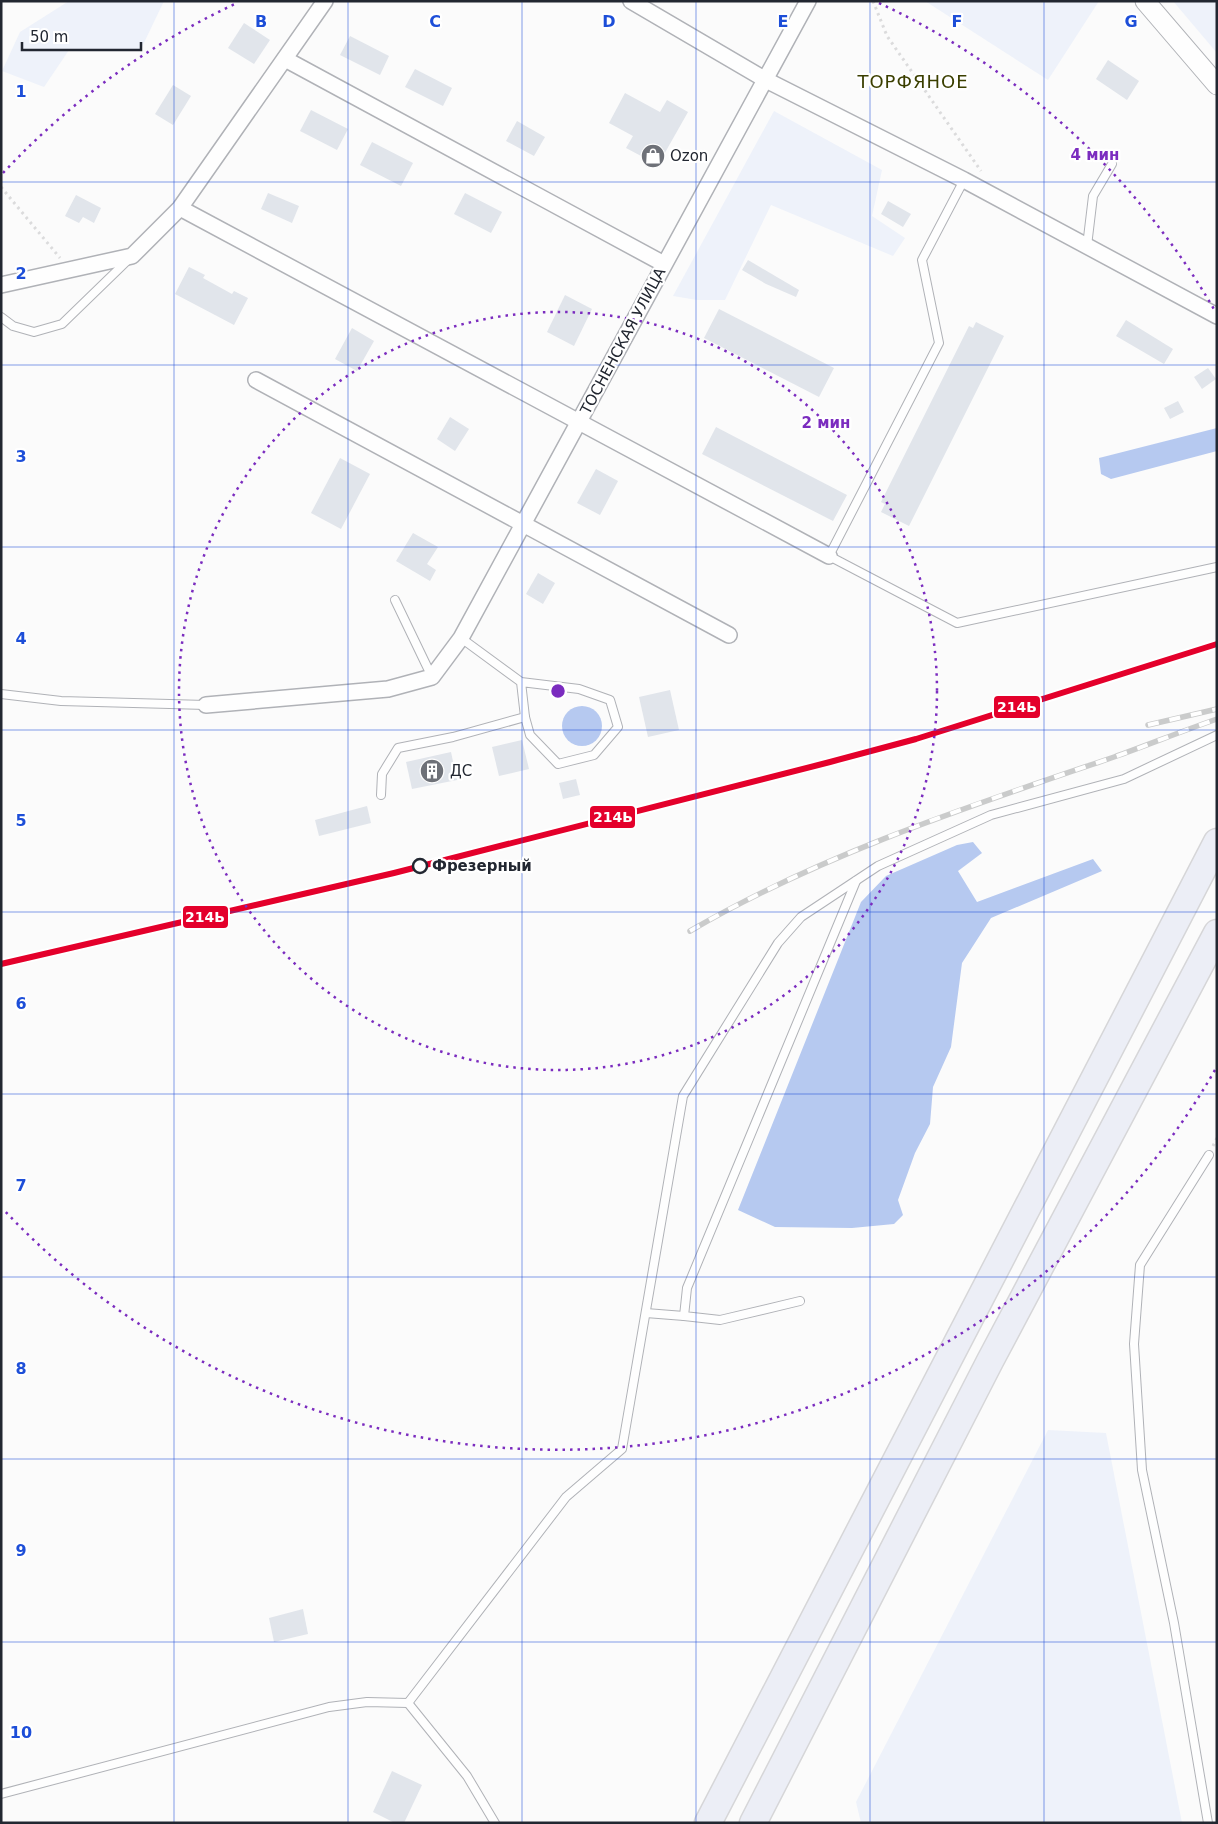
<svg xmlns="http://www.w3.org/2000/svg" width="1218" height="1824" font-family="'DejaVu Sans',sans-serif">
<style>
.green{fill:#eef2fa}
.water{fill:#b6c9f0}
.building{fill:#e1e5eb}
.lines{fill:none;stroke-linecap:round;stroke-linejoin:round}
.service-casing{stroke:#b0b2b7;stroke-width:10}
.minor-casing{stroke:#b0b2b7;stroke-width:18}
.tertiary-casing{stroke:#b0b2b7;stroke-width:21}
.trunk-casing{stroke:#d6d6d8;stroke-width:29}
.path{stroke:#dbdbdc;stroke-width:3;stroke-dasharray:2.5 4;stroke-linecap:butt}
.service{stroke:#fefefe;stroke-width:8}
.minor{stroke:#fefefe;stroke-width:15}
.tertiary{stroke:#fefefe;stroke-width:19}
.trunk{stroke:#eceef6;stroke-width:26}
.rail-casing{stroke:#cacbcb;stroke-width:5.5}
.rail{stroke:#fff;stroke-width:4;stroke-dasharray:11;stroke-linecap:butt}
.rail-1-casing{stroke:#fff;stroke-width:10}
.rail-1{stroke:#e4002b;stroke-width:6}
.grid{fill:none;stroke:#1d4ed8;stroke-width:1;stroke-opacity:0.55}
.ring{fill:none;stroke:#7b2cbf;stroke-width:2.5;stroke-dasharray:2.5 5}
.stop-dot{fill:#fff;stroke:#222731;stroke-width:2.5}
.labels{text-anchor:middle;stroke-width:4.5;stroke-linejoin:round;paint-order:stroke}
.poi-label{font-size:15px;fill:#222731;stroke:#fff;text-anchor:start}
.street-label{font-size:15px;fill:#222731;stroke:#fff}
.stop-label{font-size:15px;font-weight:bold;fill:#222731;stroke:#fff;text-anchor:start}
.quarter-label{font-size:18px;letter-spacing:1px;fill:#3b3f00;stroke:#fff}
.grid-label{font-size:16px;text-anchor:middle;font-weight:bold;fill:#1d4ed8;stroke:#fff;stroke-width:4.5;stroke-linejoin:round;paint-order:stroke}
.centre{fill:#7b2cbf;stroke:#fff;stroke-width:2.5}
.ring-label{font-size:15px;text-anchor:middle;font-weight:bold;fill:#7b2cbf;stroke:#fff;stroke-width:4.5;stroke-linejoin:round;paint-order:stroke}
.line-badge{stroke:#fff;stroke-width:2}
.badge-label{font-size:14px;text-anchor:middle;font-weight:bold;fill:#fff}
</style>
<rect width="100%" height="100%" fill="#fbfbfb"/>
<g class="green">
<path d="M 69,1 L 164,1 L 141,49 L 69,50 L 44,87 L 2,71 L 20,32 Z"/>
<path d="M 925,1 L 1099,1 L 1048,80 Z"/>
<path d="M 1173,1 L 1217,1 L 1217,53 Z"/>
<path d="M 774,111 L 882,170 L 872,216 L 905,238 L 893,256 L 771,205 L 725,300 L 697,300 L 673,296 Z"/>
<path d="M 1048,1430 L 1106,1433 L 1182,1823 L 861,1823 L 856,1802 Z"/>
</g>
<g class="water">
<path d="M 1217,428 L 1217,451 L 1111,479 L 1101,474 L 1099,458 Z"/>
<circle cx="582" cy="726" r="20"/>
<path d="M 973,842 L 982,853 L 958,871 L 977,902 L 1093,859 L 1102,871 L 991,918 L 962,963 L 951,1047 L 933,1087 L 930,1124 L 915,1153 L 898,1200 L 903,1215 L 894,1224 L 852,1228 L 775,1227 L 738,1210 L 861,902 L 886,876 L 957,845 Z"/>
</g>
<g class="building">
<path d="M 244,23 L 270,40 L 254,64 L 228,48 Z"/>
<path d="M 350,36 L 389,56 L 380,75 L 340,55 Z"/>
<path d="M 1108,60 L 1139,81 L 1127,100 L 1096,79 Z"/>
<path d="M 415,69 L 452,88 L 443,106 L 405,87 Z"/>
<path d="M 173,85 L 191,96 L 173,125 L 155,114 Z"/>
<path d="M 625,93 L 660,112 L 667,100 L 688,112 L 658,165 L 626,148 L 633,136 L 609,123 Z"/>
<path d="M 311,110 L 348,129 L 337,150 L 300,131 Z"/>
<path d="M 517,121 L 545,137 L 534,156 L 506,141 Z"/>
<path d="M 372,142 L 413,163 L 401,186 L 360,165 Z"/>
<path d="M 268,193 L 299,206 L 292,223 L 261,209 Z"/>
<path d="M 465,193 L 502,212 L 491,233 L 454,214 Z"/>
<path d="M 76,195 L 101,208 L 94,223 L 83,217 L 79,223 L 65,216 Z"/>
<path d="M 888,201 L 911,214 L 903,227 L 881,214 Z"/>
<path d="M 748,260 L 799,290 L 796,297 L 766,284 L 742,270 Z"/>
<path d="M 189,267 L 205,275 L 203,278 L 232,294 L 234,291 L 248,298 L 234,325 L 175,294 Z"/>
<path d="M 565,295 L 592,309 L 574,346 L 547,332 Z"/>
<path d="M 719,309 L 834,368 L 819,397 L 704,338 Z"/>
<path d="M 1126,320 L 1173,349 L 1164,364 L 1116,336 Z"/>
<path d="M 976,322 L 1004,336 L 909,526 L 881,512 L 885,504 L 881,502 L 969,326 L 973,328 Z"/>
<path d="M 352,328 L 374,341 L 357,371 L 335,359 Z"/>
<path d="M 1208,368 L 1216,379 L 1202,389 L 1194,377 Z"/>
<path d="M 1178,401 L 1184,412 L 1170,419 L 1164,408 Z"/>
<path d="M 450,417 L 469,429 L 455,451 L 437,439 Z"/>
<path d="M 716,427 L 847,495 L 833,521 L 702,454 Z"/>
<path d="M 340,458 L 370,474 L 341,529 L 311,513 Z"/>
<path d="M 596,469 L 618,481 L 600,515 L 577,503 Z"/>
<path d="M 413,533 L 438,547 L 427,564 L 436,570 L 430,581 L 396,561 Z"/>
<path d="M 538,573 L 555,583 L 543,604 L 526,594 Z"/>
<path d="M 670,690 L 679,730 L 648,737 L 639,697 Z"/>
<path d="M 522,740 L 529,769 L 499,776 L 492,747 Z"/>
<path d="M 451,752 L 457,780 L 412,789 L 406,762 Z"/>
<path d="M 576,779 L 580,795 L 563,799 L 559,783 Z"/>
<path d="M 367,806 L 371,823 L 319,836 L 315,820 Z"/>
<path d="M 303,1609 L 308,1634 L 274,1642 L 269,1618 Z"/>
<path d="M 392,1771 L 422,1785 L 404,1823 L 395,1823 L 373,1812 Z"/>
</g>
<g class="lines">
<g class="service-casing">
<g id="service">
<path d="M 964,180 L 922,260 L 939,343 L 829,556 L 957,623 L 1217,567"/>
<path d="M 1087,246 L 1093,196 L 1112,164"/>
<path d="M 1,317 L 13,326 L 34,332 L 62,324 L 129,259"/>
<path d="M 395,600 L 432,677"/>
<path d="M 461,638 L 521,682 L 579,689 L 610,700 L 618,727 L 594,755 L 558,764 L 530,735 L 525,717 L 521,682"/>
<path d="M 1,694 L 61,701 L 206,705"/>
<path d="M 381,795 L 382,774 L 398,748 L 453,737 L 525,717"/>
<path d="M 800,1301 L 720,1320 L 684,1316 L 687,1288 L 856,881"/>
<path d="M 646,1313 L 684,1316"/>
<path d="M 408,1703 L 467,1776 L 495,1823"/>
<path d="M 1,1794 L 329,1707 L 367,1702 L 408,1703 L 566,1497 L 622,1449 L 683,1096 L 778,943 L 801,917 L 878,866 L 991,815 L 1124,779 L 1217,735"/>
<path d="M 1208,1823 L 1174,1623 L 1142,1470 L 1134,1344 L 1140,1265 L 1209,1155"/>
</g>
</g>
<g class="minor-casing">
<g id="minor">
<path d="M 631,1 L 766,80 L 964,180 L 1217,316"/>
<path d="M 285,59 L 664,264"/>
<path d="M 180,208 L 829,556"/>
<path d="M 1,285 L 132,256 L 180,208 L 325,1"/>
<path d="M 256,380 L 729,635"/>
<path d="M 206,705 L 388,689 L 432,677 L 461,638 L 808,1"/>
</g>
</g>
<g class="tertiary-casing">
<path id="tertiary" d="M 1145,1 L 1217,85"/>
</g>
<g class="trunk-casing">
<g id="trunk">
<path d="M 708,1823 L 1217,842"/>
<path d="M 753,1823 L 990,1361 L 1217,933"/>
</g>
</g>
<g class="path">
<path d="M 873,1 L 887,36 L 981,171"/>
<path d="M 1,187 L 60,258"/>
<path d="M 1213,1146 L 1217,1138"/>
</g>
<use href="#service" class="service"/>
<use href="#minor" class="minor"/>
<use href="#tertiary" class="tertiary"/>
<use href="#trunk" class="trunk"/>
<g class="rail-casing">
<g id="rail">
<path d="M 1148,725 L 1217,709"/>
<path d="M 690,931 C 822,854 970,806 1114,757 C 1148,745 1182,731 1217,719"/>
</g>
</g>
<use href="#rail" class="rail"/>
<g class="rail-1-casing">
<path id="rail-1" d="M 1,964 L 394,873 L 830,762 L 916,739 L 1217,644"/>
</g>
<use href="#rail-1" class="rail-1"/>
</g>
<path class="grid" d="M 174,1 L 174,1823M 348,1 L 348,1823M 522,1 L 522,1823M 696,1 L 696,1823M 870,1 L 870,1823M 1044,1 L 1044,1823M 1,182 L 1217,182M 1,365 L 1217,365M 1,547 L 1217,547M 1,730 L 1217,730M 1,912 L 1217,912M 1,1094 L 1217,1094M 1,1277 L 1217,1277M 1,1459 L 1217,1459M 1,1642 L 1217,1642"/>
<g class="ring">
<circle cx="558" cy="691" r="379"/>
<path d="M1215 1070A759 759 0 0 1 3 1209M3 173A759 759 0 0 1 237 3M879 3A759 759 0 0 1 1215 311"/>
</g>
<defs>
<g id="shop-disc" transform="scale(1.25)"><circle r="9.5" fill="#6e7178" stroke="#fff"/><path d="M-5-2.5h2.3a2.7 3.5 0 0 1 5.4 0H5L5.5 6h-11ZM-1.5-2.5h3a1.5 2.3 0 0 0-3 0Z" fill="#fff"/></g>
<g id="building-disc" transform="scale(1.25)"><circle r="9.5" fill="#6e7178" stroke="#fff"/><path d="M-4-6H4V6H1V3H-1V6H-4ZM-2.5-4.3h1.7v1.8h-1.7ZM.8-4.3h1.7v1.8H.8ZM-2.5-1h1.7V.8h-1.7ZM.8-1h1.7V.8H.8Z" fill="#fff"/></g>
</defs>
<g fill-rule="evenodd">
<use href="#shop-disc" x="653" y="156"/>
<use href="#building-disc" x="432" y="771"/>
</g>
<circle class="stop-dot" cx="420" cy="866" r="7"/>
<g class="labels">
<g class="poi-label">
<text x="670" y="161">Ozon</text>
<text x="450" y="776">ДС</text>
</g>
<g class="street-label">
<text transform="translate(623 341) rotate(-62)" y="5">ТОСНЕНСКАЯ УЛИЦА</text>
</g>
<g class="stop-label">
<text x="432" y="871">Фрезерный</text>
</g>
<g class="quarter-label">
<text x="913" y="88">ТОРФЯНОЕ</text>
</g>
</g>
<g class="grid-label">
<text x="261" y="27">B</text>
<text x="435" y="27">C</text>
<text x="609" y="27">D</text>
<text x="783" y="27">E</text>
<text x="957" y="27">F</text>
<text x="1131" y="27">G</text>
<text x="21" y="97">1</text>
<text x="21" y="279">2</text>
<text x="21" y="462">3</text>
<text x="21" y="644">4</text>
<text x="21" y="826">5</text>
<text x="21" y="1009">6</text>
<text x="21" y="1191">7</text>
<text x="21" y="1374">8</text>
<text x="21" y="1556">9</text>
<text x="21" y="1738">10</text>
</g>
<circle cx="558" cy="691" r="8" class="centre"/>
<g class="ring-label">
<text x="1095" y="160">4 мин</text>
<text x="826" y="428">2 мин</text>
</g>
<g class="line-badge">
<rect x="993" y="695" width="48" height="24" rx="5" fill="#e4002b"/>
<rect x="589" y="805" width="47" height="24" rx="5" fill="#e4002b"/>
<rect x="182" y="905" width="47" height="24" rx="5" fill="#e4002b"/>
</g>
<g class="badge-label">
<text x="1017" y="712">214Ь</text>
<text x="613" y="822">214Ь</text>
<text x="205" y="922">214Ь</text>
</g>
<rect width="1218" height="1824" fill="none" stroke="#222731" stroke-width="5"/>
<path d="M22 42v8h119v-8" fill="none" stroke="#222731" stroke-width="2.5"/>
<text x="30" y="42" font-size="15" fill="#222731" stroke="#ffffff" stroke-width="4" paint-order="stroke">50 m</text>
</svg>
